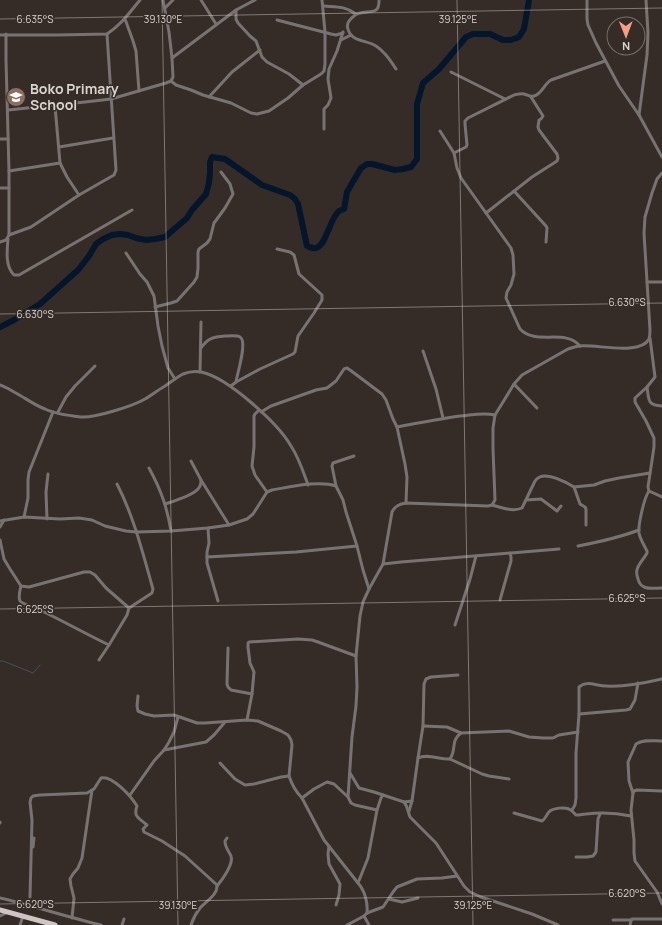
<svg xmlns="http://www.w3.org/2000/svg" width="662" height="925" font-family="Manrope,sans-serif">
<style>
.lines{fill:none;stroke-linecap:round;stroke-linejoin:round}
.stream{stroke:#444f5d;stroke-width:1}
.river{stroke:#04162b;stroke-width:6}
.minor{stroke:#787372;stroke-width:3}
.trunk{stroke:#d1c4c4;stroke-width:5}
.ticks{fill:none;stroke:#dad4d1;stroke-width:1;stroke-opacity:0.45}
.labels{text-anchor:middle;stroke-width:3;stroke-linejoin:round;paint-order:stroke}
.poi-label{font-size:14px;font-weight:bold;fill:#dad4d1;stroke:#352c27;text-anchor:start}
.ticks-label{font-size:10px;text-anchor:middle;fill:#dad4d1;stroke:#352c27;stroke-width:3;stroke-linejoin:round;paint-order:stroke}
</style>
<rect width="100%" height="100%" fill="#352c27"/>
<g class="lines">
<path class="stream" d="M 0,661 L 3,661 L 33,673 L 40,665"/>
<path class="river" d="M 0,327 L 14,320 L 40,304 L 78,270 L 89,256 L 96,244 L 103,239 L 112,235 L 120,234 L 128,235 L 136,238 L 146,240 L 155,239 L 165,237 L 187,218 L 192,210 L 206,194 L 209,183 L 210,173 L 210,162 L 212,157 L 225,159 L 262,185 L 290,195 L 295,199 L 298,204 L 307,246 C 310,247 313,249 316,248 C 326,246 330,218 339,211 C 339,211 344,209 344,209 L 347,192 L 361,168 L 367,164 L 372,164 L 395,170 L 403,169 L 411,167 L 417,159 L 417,104 L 423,83 L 439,69 L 466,37 L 473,34 L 490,34 L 503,40 L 511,40 L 519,37 L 524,29 L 529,0"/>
<g class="minor">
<path d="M 201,0 L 216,24"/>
<path d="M 379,0 C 379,3 379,7 377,9 C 374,14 360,10 354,16 C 350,19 346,24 348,29 C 351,42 367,40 376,46 C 384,51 391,61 396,69"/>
<path d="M 587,0 L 587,19 L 588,25 L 596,43 L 619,86 L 639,115 L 662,157"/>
<path d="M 324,6 C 337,7 345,6 356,14"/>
<path d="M 165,8 L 173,0"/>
<path d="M 236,10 L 236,19 L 238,23 L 250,36 L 256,41 L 262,57 L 267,62 L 289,74 L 303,85"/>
<path d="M 125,19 L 133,41 L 136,51 L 139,91"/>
<path d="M 277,20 L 331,34 L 336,35 L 343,33"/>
<path d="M 0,35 L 57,35 L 107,34 C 121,25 130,12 140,0"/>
<path d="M 341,40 L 351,35"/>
<path d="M 172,58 L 236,10 L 255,0"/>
<path d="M 451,72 L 505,99"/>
<path d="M 171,81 L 176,85 L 191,90 L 203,95 L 231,103 L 251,113 L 257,114 L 269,111 L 288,98 L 303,85 L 321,74 L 324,71 L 325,64 L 325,32 L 322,0"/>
<path d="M 209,97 L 232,72 L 260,50"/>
<path d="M 55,106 L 60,163 L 67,177 L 79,195"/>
<path d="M 8,110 L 85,102 L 111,99 L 166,83 L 171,81 L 173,77 L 172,58 L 169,32 L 163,0"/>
<path d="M 639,115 L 647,55 L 648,33 L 646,0"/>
<path d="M 324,129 L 324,109 L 328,105 L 331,98 L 328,79 L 329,69 L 337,51 L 343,32"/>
<path d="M 440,131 L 454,153 L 457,168 L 461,178 L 511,248 L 513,255 L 514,274 L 511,285 L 507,292 L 506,298 L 520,329 C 536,346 565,328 580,346"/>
<path d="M 0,139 L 8,139"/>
<path d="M 59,147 L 113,138"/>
<path d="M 454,153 L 466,147 L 467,145 L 465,124 L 465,121 L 468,118 L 514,95 C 518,94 521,93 524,94 C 528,95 530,97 534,96 C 542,94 544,84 551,80 L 605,61"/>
<path d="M 9,171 L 60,163"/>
<path d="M 0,188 L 9,188"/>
<path d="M 514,191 L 546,226 L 547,228 L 546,242"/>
<path d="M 486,213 L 532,177 L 557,161 L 558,158 L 557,154 L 539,130 L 538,127 L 539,120 L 541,119 L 543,116 L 531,97"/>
<path d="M 9,235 L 31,227 L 79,195 L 114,175 L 116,170 L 107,34"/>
<path d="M 8,239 C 7,251 5,266 14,275 L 19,275 L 132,210"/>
<path d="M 0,242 L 6,240 L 9,235 L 9,171 L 6,60 L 6,34"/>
<path d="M 126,253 L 140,274 L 147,282 L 154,296 L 158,326 L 162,346 L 168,368 L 175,379"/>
<path d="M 647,282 L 662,282"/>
<path d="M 155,307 L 171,303 L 177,301 L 194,282 L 197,277 L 198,268 L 198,252 L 199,249 L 207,243 L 210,239 L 214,223 L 217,219 L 225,208 L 233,194 L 230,184 L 221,172"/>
<path d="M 650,338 L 655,377 L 647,387 L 635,398 L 635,402 L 646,421 L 654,438 L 654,447 L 648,487 L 649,491 C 644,498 638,525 639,533 C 640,539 644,545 647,551 L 647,553 C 644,559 638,564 637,570 C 636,573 637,576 638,579 C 641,591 652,588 662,588"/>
<path d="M 201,348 C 208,338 213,337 225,336 C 229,336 237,335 240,337 C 248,341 237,374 236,382"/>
<path d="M 423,351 L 436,389 L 443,418"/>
<path d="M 200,372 L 201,322"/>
<path d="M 514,384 L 537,408"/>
<path d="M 0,385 C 5,387 9,389 14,392 C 24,397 34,405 45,409 C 53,413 72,416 81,417 C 95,418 133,406 145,399 C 152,395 158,390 165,386 C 171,382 177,377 183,374 C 188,372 196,371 201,372 C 227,377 278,423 291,446 C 299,458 303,471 308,485"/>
<path d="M 231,386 L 236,382 L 260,369 L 293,354 L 295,352 L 298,336 L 314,313 L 322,300 L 322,295 L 321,294 L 299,274 L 294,255 L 290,252 L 277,249"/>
<path d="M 647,387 C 649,400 647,405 662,406"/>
<path d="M 259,410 L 255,414 L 254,416 L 254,447 L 252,466 L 255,475 L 267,492"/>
<path d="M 58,412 L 66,397 L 75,386 L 95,366"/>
<path d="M 261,412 L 271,406 L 316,390 L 327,388 L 336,381 L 344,369 L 347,368 L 350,370 L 382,394 L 386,400 L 393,419 L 397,427 L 405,464 L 407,477 L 406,503"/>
<path d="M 397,427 C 418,423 439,419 460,416 C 472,415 483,412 495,415"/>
<path d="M 191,461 L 201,480 L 229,525"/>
<path d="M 149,468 C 161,490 167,507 171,531"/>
<path d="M 117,484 C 134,517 143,554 153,589 L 152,593 L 129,608"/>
<path d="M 336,486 L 332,466 L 333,463 L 354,456"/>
<path d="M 574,487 L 594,485 L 605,481 L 619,478 L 650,473"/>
<path d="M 649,491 L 662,497"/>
<path d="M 526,500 L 541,499 L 557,511 L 561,506"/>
<path d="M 165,504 C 174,501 192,496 198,489 C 201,486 201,483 201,480"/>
<path d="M 492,505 C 502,508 513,512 522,508 L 535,481 C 543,469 564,481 574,487 L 580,504 L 585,507 L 586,509 L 586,525"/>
<path d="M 24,517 L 28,498 L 28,480 L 29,472 L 53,412"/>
<path d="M 47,519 L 46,492 L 48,474"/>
<path d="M 0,521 L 24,517 L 60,519 L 79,518 L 92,520 L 105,526 L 126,531 L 136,532 L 171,531 L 208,528 L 229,525 L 247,519 L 253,514 L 267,492 L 272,490 C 290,487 319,480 336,486 L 343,500 L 346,512 L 357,546 L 363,570 L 369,589"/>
<path d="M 0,527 L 4,520"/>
<path d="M 208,528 L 209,543 L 207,552 L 207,563 L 218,601"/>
<path d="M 0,540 L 4,559 L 10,569 L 21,586 L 29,587 L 84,572 L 90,572 L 95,575 L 106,588 L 129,608 L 127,615 L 109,645 L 99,660"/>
<path d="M 578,546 C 599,542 618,538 639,530"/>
<path d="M 207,557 L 296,552 L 357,546"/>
<path d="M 383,564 L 401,562 L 438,559 L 559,549"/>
<path d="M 21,586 C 20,590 18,597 20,601 C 22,604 36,608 40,610 C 63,621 86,634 109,645"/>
<path d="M 500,600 L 511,561 L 511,557 L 510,553"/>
<path d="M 455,625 L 470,579 L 476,556"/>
<path d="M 228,648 L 227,684 L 228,687 L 231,690 L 252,694"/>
<path d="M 138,696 L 137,706 L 138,711 L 145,714 L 154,716 L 174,715 L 197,723 L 205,723 L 247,720 L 258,721 L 281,731 L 288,735 L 291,740 L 292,745 L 289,776 C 292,785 296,792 302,798 L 324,840 L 358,883"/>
<path d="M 579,714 L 626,710 L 630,709 L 635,700 L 638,683"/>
<path d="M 247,720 L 252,694 L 254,672 L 250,663 L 248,647 L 248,643 L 249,642 L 298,639 L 312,640 L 318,642 L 356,656"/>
<path d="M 423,726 L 447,727 L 461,733 L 509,731 L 529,737 L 543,738 L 553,738 L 559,735 L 578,732"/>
<path d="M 164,750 L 206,742 L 214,735 L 225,722"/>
<path d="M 418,758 L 420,745 L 423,726 L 424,684 L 426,679 L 431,677 L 458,675"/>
<path d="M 450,759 L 482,774 L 489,776 L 509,779"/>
<path d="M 220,763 L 235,779 L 245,785 L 254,784 L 281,777 L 289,776"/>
<path d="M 350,773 L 359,788 L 374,792 L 383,795"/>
<path d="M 662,791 L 637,790 L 634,791 L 633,793 L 631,810 L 634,840 L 634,853 L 635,861 L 657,892 L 662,904"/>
<path d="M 633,793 L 629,781 L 628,762 L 636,744 C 643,739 654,741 662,741"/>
<path d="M 130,795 L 154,761 L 164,750 L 169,742 L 174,732 L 178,717"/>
<path d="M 302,798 L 314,789 L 327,782 L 334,784 L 348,797"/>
<path d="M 404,802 C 408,807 408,812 410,817 L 436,843 L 464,886 L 470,892 L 481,897 L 532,914 L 558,925"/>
<path d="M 377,810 L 381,798 L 383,795 L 404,802 L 412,801"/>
<path d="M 572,810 L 575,805 L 576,798 L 576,753 L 579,714 L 579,687 C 587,680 596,686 606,686 C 623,687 645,683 662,679"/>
<path d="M 409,811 L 412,801 L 418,758 C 428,753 440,760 450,759 C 457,749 450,741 461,733"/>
<path d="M 514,813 L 542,821 C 546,819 546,814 550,811 C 554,808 564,807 569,809 C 572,810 574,813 576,815 C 580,815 583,814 586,814 C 601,812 617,813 631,816"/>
<path d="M 0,823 L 0,822"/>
<path d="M 329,846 L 328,854 L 329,864 L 340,884 L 339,895 L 336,905"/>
<path d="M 33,847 L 34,838"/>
<path d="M 576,857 L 587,857 L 593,856 L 596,852 L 598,819 L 600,814"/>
<path d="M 217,886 C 222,880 234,864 231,856 C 229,851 225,848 225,841 L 227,838"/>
<path d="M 30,897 L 32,820 L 30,802 L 31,798 L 33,796 L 40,795 L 87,793 L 94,789 L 101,778 C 112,775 131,796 137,806 C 133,817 139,818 147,825 L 143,829 L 144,832 L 162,841 L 185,856 L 217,885 C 218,895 206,901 200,908 C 196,913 193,919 191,925"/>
<path d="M 0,898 C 34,906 67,917 101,925"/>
<path d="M 389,899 L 402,902 L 418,898"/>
<path d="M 367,913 L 383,907 L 393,892 L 397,887 L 417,879 L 442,878 L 457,876"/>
<path d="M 0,916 L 8,912"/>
<path d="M 364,916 L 369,925"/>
<path d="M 72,918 L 74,898 L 71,886 L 70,879 L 73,874 L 78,868 L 82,858 L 92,790"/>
<path d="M 613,920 L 631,920"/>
<path d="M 20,925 L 23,916"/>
<path d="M 122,925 L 124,919"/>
<path d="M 347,925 L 364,916 L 367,913 C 368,903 365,891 358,883 L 368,858 L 377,810 L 355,805 L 351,803 L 348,797 L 352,737 L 356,706 L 357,687 L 356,656 L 360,616 L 363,602 L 369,589 L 383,564 L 392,512 C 395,506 399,504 406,503 L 488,506 L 492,505 L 495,500 L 493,449 L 493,428 L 495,415 L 514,384 L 522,375 L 568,349 C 572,348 576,346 580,346 C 596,344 640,356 649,339 C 650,336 650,333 650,330 L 644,233 L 645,217 L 652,193 L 657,179 L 662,173"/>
<path d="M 630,925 L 631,921 L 632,919 L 662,919"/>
</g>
<path class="trunk" d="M 0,910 L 55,925"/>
</g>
<path class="ticks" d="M 162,0 L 178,925M 457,0 L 473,925M 0,19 L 662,8M 0,314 L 662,303M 0,609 L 662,598M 0,904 L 662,893"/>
<defs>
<g id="school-disc" transform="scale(1)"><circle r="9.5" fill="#8d6e63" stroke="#352c27"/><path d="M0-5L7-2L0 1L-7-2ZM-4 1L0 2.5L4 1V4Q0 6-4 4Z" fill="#fff"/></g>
</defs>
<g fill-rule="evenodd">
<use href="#school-disc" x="16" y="97"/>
</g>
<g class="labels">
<g class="poi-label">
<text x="30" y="94">Boko Primary<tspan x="30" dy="16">School</tspan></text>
</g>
</g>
<g class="ticks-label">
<text x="35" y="23">6.635°S</text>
<text x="163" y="23">39.130°E</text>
<text x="458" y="23">39.125°E</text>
<text x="627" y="306">6.630°S</text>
<text x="35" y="318">6.630°S</text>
<text x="627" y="602">6.625°S</text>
<text x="35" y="613">6.625°S</text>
<text x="627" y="897">6.620°S</text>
<text x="35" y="908">6.620°S</text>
<text x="178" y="909">39.130°E</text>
<text x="473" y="909">39.125°E</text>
</g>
<g transform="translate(626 36) rotate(179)"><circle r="19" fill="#352c27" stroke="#776f6b"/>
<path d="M0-3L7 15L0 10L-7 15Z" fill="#f49e86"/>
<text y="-6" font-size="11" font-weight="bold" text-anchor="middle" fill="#dad4d1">N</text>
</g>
</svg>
